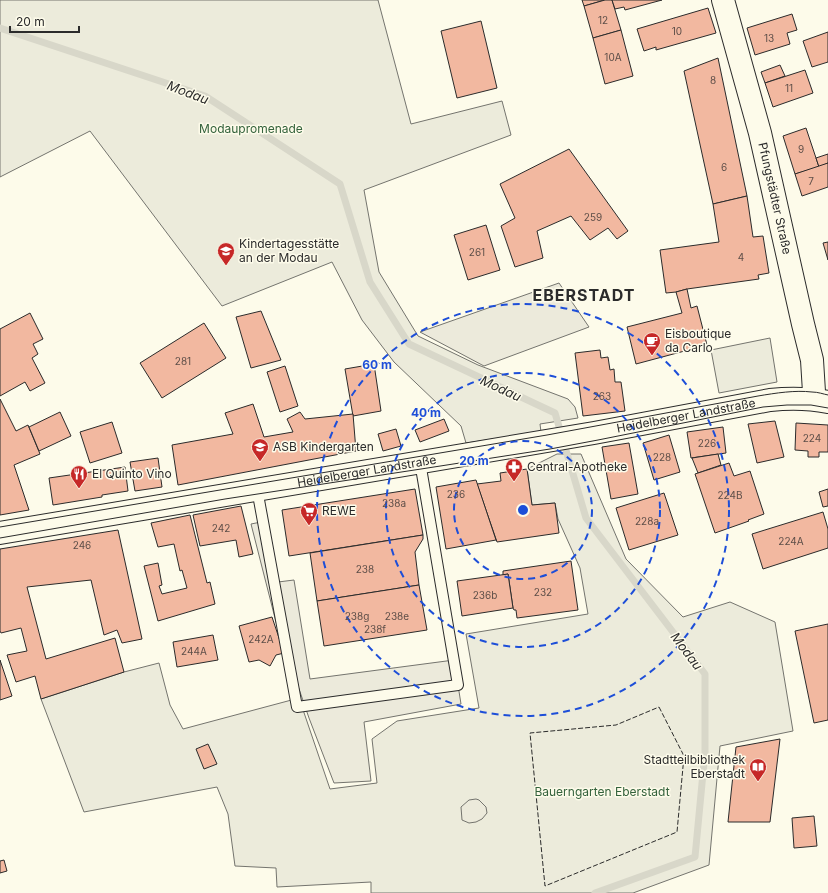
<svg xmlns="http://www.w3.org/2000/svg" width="828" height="893" font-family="Inter,sans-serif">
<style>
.green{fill:#ecebdb;stroke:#74746e}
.parking{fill:#eceadb;stroke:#74746e}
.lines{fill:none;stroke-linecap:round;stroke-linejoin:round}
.stream{stroke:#d8d7c9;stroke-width:7}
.building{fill:#f2b8a0;stroke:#2b2b2b}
.service-casing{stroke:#2b2b2b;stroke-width:12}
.tertiary-casing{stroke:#2b2b2b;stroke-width:24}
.service{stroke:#fdfbea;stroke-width:10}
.tertiary{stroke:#fdfbea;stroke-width:22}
.tram{stroke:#2b2b2b;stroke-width:1}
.fence{stroke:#2b2b2b;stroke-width:1;stroke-dasharray:5 2;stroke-linecap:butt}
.ring{fill:none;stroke:#1d4ed8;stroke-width:2;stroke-dasharray:7 5}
.labels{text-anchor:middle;stroke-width:3;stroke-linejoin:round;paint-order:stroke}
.number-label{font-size:10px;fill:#5d4e48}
.park-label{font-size:12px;fill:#34623c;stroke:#fdfbea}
.street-label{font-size:12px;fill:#2b2b2b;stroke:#fdfbea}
.poi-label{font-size:12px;fill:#2b2b2b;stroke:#fdfbea;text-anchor:start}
.water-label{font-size:13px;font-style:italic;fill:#2b2b2b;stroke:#fdfbea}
.district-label{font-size:16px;font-weight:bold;letter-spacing:1px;fill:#2b2b2b;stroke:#fdfbea}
.centre{fill:#1d4ed8;stroke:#fdfbea;stroke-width:2}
.ring-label{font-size:12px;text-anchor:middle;font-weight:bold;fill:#1d4ed8;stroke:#fdfbea;stroke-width:3;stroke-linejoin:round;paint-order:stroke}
</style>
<rect width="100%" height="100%" fill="#fdfbea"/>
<g class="green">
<path d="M 0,0 L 378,0 L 411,124 L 502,101 L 511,135 L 364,190 L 379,272 L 418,336 L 478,365 L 568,399 L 575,407 L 578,418 L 540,424 L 541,432 L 466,443 L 461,426 L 394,362 L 362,320 L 332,262 L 222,306 L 90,131 L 0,177 Z"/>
<path d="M 770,338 L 777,382 L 719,393 L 711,350 Z"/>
<path d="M 557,454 L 581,454 L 626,559 L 683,617 L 730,602 L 775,622 L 793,731 L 720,746 L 709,865 L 633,893 L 371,893 L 371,882 L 277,887 L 276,868 L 235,866 L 228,814 L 217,787 L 84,812 L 41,699 L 124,672 L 159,663 L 170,705 L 183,729 L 299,698 L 330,789 L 377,783 L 372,739 L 397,721 L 479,708 L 466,634 L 588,614 L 580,568 L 558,519 L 555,503 L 532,505 L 527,469 Z"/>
</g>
<g class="parking">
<path d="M 559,283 L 589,327 L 484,366 L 420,332 Z"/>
<path d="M 266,521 L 278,582 L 294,580 L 310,679 L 454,660 L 461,704 L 364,722 L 371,781 L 334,783 L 309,718 L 276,622 L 251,524 Z"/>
<path d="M 476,799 L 479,800 L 486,807 L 487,813 L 482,819 L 476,822 L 469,823 L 462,820 L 461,807 L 469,800 Z"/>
</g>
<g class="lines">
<path class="stream" d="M 0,28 L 205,96 L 340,184 L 370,282 L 409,344 L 555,413 L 586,518 L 705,674 L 705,752 L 695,857 L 595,893"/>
</g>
<g class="building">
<path d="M 582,0 L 605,0 L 584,6 Z"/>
<path d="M 605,0 L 612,0 L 621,30 L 593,38 L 584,6 Z"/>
<path d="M 612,0 L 662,0 L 625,10 L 624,7 L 615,9 Z"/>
<path d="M 708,8 L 716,33 L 656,50 L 656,47 L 644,51 L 637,29 Z"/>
<path d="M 792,14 L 797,30 L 787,33 L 790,44 L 755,55 L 747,28 Z"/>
<path d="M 481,21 L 497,88 L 457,98 L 441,31 Z"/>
<path d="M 621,30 L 633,76 L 605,84 L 593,38 Z"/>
<path d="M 828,32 L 828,62 L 812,67 L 803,41 Z"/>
<path d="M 718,58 L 747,196 L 713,204 L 684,71 Z"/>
<path d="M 780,65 L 785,76 L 765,83 L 761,72 Z"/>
<path d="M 805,70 L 813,93 L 773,107 L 765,83 Z"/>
<path d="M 806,128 L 819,167 L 795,174 L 783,136 Z"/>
<path d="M 569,149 L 628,231 L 617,239 L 608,228 L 590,240 L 571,216 L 537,231 L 543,258 L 515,267 L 501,226 L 515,218 L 500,184 Z"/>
<path d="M 828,154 L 828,163 L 819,167 L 816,158 Z"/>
<path d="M 828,163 L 828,187 L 802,196 L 795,174 Z"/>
<path d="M 747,196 L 753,237 L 763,236 L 769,273 L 758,275 L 759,279 L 687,289 L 676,292 L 666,293 L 660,250 L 719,242 L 713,204 Z"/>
<path d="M 486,225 L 500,270 L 468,280 L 454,235 Z"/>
<path d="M 828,242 L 828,260 L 823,243 Z"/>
<path d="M 687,289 L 691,308 L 697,306 L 707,345 L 636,364 L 627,327 L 682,313 L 676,292 Z"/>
<path d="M 261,311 L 281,360 L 251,368 L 236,317 Z"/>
<path d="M 30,313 L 43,339 L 33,344 L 38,354 L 32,358 L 45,383 L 30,391 L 25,382 L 0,396 L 0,329 Z"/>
<path d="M 204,323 L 226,358 L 162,398 L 140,363 Z"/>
<path d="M 600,350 L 601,358 L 608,357 L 610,370 L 614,369 L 615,382 L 621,382 L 625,411 L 583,416 L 575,353 Z"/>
<path d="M 374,364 L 381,411 L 353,416 L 345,369 Z"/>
<path d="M 285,366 L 298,406 L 280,412 L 267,372 Z"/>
<path d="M 0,399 L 16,431 L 28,425 L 40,454 L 14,465 L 29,510 L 0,515 Z"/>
<path d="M 253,404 L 264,437 L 293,432 L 287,419 L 300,412 L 305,419 L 353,414 L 356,451 L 178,485 L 172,445 L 233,434 L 225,413 Z"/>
<path d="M 60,412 L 71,436 L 39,451 L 29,427 Z"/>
<path d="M 444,419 L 449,431 L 420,442 L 415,430 Z"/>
<path d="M 775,421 L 784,457 L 757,463 L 748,424 Z"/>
<path d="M 112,422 L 122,453 L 90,463 L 80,432 Z"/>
<path d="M 796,423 L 828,425 L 828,452 L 819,452 L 819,457 L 808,457 L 808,451 L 795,450 Z"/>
<path d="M 723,427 L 726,453 L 691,458 L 687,432 Z"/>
<path d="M 396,429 L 401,446 L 383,451 L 378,434 Z"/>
<path d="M 669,435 L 680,472 L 654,480 L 643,443 Z"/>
<path d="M 629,443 L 638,494 L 611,499 L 602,447 Z"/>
<path d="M 718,454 L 721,465 L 698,473 L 692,458 Z"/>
<path d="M 158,458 L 162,487 L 135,491 L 130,462 Z"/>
<path d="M 729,463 L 734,476 L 750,471 L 764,514 L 748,520 L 749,521 L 715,533 L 695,474 Z"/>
<path d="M 125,467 L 128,491 L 102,495 L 102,497 L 53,505 L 49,478 Z"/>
<path d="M 527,469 L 532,505 L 555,503 L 559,533 L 497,542 L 477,484 L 501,481 L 500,473 Z"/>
<path d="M 476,480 L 496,540 L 446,549 L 436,487 Z"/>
<path d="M 415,489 L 423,535 L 289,556 L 282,510 Z"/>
<path d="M 828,489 L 828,506 L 823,507 L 819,492 Z"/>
<path d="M 664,493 L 678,535 L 629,550 L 616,508 Z"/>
<path d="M 241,506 L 253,554 L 239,557 L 236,540 L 200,546 L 193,515 Z"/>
<path d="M 823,512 L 828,529 L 828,548 L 763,569 L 752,534 Z"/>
<path d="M 190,515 L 207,583 L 210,582 L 215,604 L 158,621 L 144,566 L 158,563 L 162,585 L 159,586 L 162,594 L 187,588 L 182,570 L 180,571 L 174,544 L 158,547 L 151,523 Z"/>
<path d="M 118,530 L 142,639 L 122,643 L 117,630 L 104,635 L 91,580 L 27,587 L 46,659 L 115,638 L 124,672 L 41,699 L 35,676 L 16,682 L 7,655 L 27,651 L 21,628 L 1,633 L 0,631 L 0,549 Z"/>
<path d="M 423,535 L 423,539 L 415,552 L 419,585 L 317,601 L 310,553 Z"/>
<path d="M 571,561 L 578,610 L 517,618 L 516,610 L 514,610 L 513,608 L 508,574 L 503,575 L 503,571 Z"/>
<path d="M 508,574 L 513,608 L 462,616 L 457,581 Z"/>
<path d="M 419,585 L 427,630 L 324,646 L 317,601 Z"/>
<path d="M 272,617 L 284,653 L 276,655 L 270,666 L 259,660 L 249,662 L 239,626 Z"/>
<path d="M 828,624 L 828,720 L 814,723 L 795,631 Z"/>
<path d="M 213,635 L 218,660 L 177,667 L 173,642 Z"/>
<path d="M 0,660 L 12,696 L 0,700 Z"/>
<path d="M 780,739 L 770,822 L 728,822 L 736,747 Z"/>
<path d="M 208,744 L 217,764 L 204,769 L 196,749 Z"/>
<path d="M 814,816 L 817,846 L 794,848 L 792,818 Z"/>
<path d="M 4,860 L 7,871 L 0,873 L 0,861 Z"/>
</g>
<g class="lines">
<g class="service-casing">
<path id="service" d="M 257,489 L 297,707 L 458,685 L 420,462"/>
</g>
<g class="tertiary-casing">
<g id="tertiary">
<path id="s1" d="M 723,0 L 760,133 L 803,324 L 812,360 L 814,392 L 813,399"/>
<path id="s2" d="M 0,533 L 594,433 L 770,400 C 790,398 808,398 828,402"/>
</g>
</g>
<use href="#service" class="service"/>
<use href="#tertiary" class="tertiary"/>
<g class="tram">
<path d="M 0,527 L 547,435 L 758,396 C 776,393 795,390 812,392 C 818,392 823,394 828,395"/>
<path d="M 0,538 L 225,499 L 421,469 L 550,449 L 598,440 L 763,407 L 787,405 L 811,405 L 828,408"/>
</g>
<path class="fence" d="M 659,707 L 684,756 L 677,832 L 545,886 L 530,733 L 616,725 Z"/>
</g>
<g class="ring">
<circle cx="523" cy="510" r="69"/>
<circle cx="523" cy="510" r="137"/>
<circle cx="523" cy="510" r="206"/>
</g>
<defs>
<g id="school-pin" transform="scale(0.9)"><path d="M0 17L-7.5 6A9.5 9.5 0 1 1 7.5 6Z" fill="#c62828" stroke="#fdfbea"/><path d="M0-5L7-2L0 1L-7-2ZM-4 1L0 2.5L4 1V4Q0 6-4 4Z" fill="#fff"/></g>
<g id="cafe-pin" transform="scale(0.9)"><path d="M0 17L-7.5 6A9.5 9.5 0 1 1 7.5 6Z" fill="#c62828" stroke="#fdfbea"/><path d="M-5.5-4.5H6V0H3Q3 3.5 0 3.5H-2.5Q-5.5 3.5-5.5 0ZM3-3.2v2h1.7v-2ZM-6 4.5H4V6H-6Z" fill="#fff"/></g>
<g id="pharmacy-pin" transform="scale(0.9)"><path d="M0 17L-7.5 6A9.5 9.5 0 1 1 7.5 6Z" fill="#c62828" stroke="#fdfbea"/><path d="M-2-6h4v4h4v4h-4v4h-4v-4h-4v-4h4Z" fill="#fff"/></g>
<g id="restaurant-pin" transform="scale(0.9)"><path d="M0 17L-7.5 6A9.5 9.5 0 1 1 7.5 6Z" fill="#c62828" stroke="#fdfbea"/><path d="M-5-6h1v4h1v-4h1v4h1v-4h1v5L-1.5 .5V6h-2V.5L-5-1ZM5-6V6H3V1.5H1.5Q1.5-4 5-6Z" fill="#fff"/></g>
<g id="supermarket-pin" transform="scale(0.9)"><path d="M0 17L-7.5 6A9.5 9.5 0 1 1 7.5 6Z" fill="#c62828" stroke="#fdfbea"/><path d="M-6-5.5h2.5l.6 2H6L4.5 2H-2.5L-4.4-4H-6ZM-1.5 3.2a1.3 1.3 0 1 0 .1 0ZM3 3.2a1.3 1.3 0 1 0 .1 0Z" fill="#fff"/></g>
<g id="library-pin" transform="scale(0.9)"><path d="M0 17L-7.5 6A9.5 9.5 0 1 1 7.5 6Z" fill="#c62828" stroke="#fdfbea"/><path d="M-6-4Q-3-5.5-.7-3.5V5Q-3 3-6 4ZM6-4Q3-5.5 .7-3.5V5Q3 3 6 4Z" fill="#fff"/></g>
</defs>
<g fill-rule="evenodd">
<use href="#school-pin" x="226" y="251"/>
<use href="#cafe-pin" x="652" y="341"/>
<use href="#school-pin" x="260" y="447"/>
<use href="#pharmacy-pin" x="514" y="467"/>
<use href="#restaurant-pin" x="79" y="474"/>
<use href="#supermarket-pin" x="309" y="511"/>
<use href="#library-pin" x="758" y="767"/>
</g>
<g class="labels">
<g class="number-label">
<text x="603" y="24">12</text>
<text x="677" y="35">10</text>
<text x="769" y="42">13</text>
<text x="613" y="61">10A</text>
<text x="713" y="84">8</text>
<text x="789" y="92">11</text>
<text x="801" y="153">9</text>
<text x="724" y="171">6</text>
<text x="811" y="185">7</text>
<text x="593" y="221">259</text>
<text x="477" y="256">261</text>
<text x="741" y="261">4</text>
<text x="183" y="365">281</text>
<text x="602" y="400">263</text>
<text x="812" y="442">224</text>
<text x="707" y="447">226</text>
<text x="662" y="461">228</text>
<text x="456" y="498">236</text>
<text x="730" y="499">224B</text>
<text x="394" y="507">238a</text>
<text x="647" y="525">228a</text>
<text x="221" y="532">242</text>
<text x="791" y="545">224A</text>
<text x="82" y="549">246</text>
<text x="365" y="573">238</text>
<text x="543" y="596">232</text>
<text x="485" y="599">236b</text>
<text x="357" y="620">238g</text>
<text x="397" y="620">238e</text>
<text x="375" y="633">238f</text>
<text x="261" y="643">242A</text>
<text x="194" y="655">244A</text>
</g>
<g class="park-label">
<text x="251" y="133">Modaupromenade</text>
<text x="602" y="796">Bauerngarten Eberstadt</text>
</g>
<g class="street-label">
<text dy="4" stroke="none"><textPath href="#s1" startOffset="205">Pfungstädter Straße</textPath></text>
<text dy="4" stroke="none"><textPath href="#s2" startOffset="696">Heidelberger Landstraße</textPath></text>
<text dy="4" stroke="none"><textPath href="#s2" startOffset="372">Heidelberger Landstraße</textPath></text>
</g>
<g class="poi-label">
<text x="239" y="248">Kindertagesstätte<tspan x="239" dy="14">an der Modau</tspan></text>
<text x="665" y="338">Eisboutique<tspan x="665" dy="14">da Carlo</tspan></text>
<text x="273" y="451">ASB Kindergarten</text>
<text x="527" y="471">Central-Apotheke</text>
<text x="92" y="478">El Quinto Vino</text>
<text x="322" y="515">REWE</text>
<text x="745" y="764" text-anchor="end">Stadtteilbibliothek<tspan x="745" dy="14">Eberstadt</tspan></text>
</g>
<g class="water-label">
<text transform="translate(188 92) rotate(21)" y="5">Modau</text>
<text transform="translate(501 388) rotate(25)" y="5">Modau</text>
<text transform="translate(687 651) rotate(53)" y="5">Modau</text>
</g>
<g class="district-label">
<text x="584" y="301">EBERSTADT</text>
</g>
</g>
<circle cx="523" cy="510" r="6" class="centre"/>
<g class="ring-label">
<text x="377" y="369">60 m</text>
<text x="426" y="417">40 m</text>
<text x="474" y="465">20 m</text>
</g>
<path d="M10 26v6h69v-6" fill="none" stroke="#2b2b2b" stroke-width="2"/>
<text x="16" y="26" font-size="12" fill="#2b2b2b" stroke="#fdfbea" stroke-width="3" paint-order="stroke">20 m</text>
</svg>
